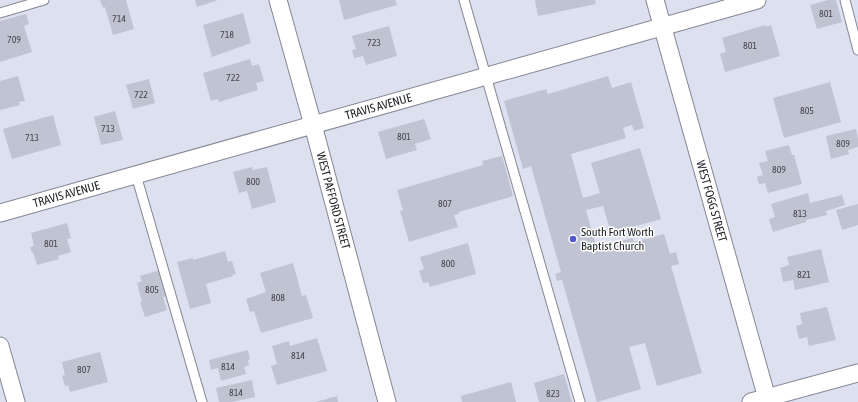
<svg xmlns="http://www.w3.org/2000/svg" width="858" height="402" font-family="'Asap Condensed',sans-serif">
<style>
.building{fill:#c0c3d1}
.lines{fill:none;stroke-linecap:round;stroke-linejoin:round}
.service-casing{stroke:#848693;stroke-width:11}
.minor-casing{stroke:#848693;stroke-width:19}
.service{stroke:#fff;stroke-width:9}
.minor{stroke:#fff;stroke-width:17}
.poi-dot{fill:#5258cf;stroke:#fff;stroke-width:1.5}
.labels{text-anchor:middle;stroke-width:3;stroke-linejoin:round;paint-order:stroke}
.number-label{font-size:10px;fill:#474950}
.street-label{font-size:12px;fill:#1f2025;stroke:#fff}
.poi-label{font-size:12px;fill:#1f2025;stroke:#fff;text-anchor:start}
</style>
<rect width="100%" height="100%" fill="#dde0ef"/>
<g class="building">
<path d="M 100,0 L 126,0 L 134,29 L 113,35 L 105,7 L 103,8 Z"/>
<path d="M 195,0 L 218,0 L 197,7 Z"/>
<path d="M 339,0 L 395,0 L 397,5 L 344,20 Z"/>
<path d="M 535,0 L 595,0 L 596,4 L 538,16 Z"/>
<path d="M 828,0 L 836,0 L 842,22 L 817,29 L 810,5 Z"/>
<path d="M 243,13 L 251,43 L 212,57 L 203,25 Z"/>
<path d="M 26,14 L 29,24 L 24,26 L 32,52 L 0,62 L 0,21 Z"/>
<path d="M 765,25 L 766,27 L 771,25 L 780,56 L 725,72 L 720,54 L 726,52 L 722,38 Z"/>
<path d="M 389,26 L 397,56 L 366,65 L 363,56 L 354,58 L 352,50 L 356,49 L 352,36 Z"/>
<path d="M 250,59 L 252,66 L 259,64 L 264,81 L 256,83 L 258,90 L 219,102 L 218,99 L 211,101 L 203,73 Z"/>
<path d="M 18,76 L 25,101 L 19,102 L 20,105 L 0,110 L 0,81 Z"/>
<path d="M 608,76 L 612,88 L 631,82 L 644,128 L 634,131 L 632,125 L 623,128 L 626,138 L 571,154 L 583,198 L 600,193 L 591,163 L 640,148 L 661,219 L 611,233 L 603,206 L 586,210 L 598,252 L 622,245 L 621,241 L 633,238 L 634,242 L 664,234 L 670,254 L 676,252 L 679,264 L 671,266 L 702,373 L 657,386 L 645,343 L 629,347 L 641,389 L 597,402 L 562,280 L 557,281 L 555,274 L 561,272 L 531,166 L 523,169 L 504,101 L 546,89 L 548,94 Z"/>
<path d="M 149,79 L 155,103 L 133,109 L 126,85 Z"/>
<path d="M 830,82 L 841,122 L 784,138 L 773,98 Z"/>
<path d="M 115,111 L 123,140 L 101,145 L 94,117 Z"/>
<path d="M 53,115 L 61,145 L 12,159 L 3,129 Z"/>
<path d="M 424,119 L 431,139 L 415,144 L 417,150 L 386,159 L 378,132 Z"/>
<path d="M 856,129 L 858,138 L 858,147 L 848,150 L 849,154 L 831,159 L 826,136 Z"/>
<path d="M 789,145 L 792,155 L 794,155 L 802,184 L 768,193 L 765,183 L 759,184 L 757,177 L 763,175 L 759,163 L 768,161 L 765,151 Z"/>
<path d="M 502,156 L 513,196 L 459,212 L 459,214 L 454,215 L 458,227 L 409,242 L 400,211 L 403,210 L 397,190 L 483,165 L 482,161 Z"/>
<path d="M 252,167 L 253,170 L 267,167 L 276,202 L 252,209 L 247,191 L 239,193 L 233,172 Z"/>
<path d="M 808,193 L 810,203 L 842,195 L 845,205 L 826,211 L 827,215 L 806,220 L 806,222 L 773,232 L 769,219 L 775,217 L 771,204 Z"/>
<path d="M 858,204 L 858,225 L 842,230 L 836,210 Z"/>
<path d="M 67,223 L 71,238 L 67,239 L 71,252 L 58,256 L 59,259 L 37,265 L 33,252 L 32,253 L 30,247 L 34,246 L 31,233 Z"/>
<path d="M 468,243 L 476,274 L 430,287 L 428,282 L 423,283 L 419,271 L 424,269 L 420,257 Z"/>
<path d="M 821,249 L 829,282 L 795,290 L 793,280 L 783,282 L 780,268 L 789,265 L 787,257 Z"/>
<path d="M 225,251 L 228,262 L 232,261 L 236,274 L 232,275 L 233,276 L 206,284 L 211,303 L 190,309 L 177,262 L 193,258 L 193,260 Z"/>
<path d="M 293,263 L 302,296 L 306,295 L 313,318 L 261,333 L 254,311 L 250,312 L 246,299 L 266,292 L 260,273 Z"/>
<path d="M 160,270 L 168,296 L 163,297 L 167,310 L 145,317 L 140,302 L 142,302 L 137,283 L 142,281 L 140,276 Z"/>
<path d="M 827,307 L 836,340 L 809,346 L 807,337 L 799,339 L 796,326 L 802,324 L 800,313 Z"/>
<path d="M 317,338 L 327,371 L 277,385 L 271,366 L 277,364 L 272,346 L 289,341 L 290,346 Z"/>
<path d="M 248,350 L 250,359 L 248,360 L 249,365 L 244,367 L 246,374 L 221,381 L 218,368 L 211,370 L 209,360 Z"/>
<path d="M 100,352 L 108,382 L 70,392 L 68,385 L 65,386 L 62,376 L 65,375 L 62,362 Z"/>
<path d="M 564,374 L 572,402 L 539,402 L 534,383 Z"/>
<path d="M 252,380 L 255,397 L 232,402 L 219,402 L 216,388 Z"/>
<path d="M 511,382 L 516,402 L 462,402 L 461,396 Z"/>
<path d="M 337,396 L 338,402 L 316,402 Z"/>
</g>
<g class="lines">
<g class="service-casing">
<g id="service">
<path d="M 464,0 L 580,402"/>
<path d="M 845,0 L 858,50"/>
<path d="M 0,13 L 44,0"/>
<path d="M 136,175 L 202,402"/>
</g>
</g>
<g class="minor-casing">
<g id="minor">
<path id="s1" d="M 278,0 L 313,125 L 387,402"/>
<path id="s2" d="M 655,0 L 768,402"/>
<path id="s3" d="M 0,213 L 757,0"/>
<path d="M 0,346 L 16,402"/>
<path d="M 751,402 L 858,373"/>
</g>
</g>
<use href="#service" class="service"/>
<use href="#minor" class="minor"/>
</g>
<circle class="poi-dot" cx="573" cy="239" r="4"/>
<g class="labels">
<g class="number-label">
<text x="826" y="17">801</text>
<text x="119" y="22">714</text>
<text x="227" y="38">718</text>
<text x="14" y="43">709</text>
<text x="374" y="46">723</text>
<text x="750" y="49">801</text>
<text x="233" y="81">722</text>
<text x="141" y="98">722</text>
<text x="807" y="114">805</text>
<text x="108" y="132">713</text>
<text x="404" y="140">801</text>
<text x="32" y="141">713</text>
<text x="843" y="147">809</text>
<text x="779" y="173">809</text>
<text x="253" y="185">800</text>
<text x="445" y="207">807</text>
<text x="800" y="217">813</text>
<text x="51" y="247">801</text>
<text x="448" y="267">800</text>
<text x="804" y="278">821</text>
<text x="152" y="293">805</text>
<text x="278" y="301">808</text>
<text x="298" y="359">814</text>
<text x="228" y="370">814</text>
<text x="84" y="373">807</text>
<text x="236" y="396">814</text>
<text x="553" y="397">823</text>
</g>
<g class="street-label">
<text dy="4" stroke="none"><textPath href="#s3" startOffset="393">TRAVIS AVENUE</textPath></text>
<text dy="4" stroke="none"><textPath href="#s3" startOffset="69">TRAVIS AVENUE</textPath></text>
<text dy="4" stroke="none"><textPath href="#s1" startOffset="208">WEST PAFFORD STREET</textPath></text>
<text dy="4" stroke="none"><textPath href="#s2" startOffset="209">WEST FOGG STREET</textPath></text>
</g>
<g class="poi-label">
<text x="581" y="236">South Fort Worth<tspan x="581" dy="14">Baptist Church</tspan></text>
</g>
</g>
</svg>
